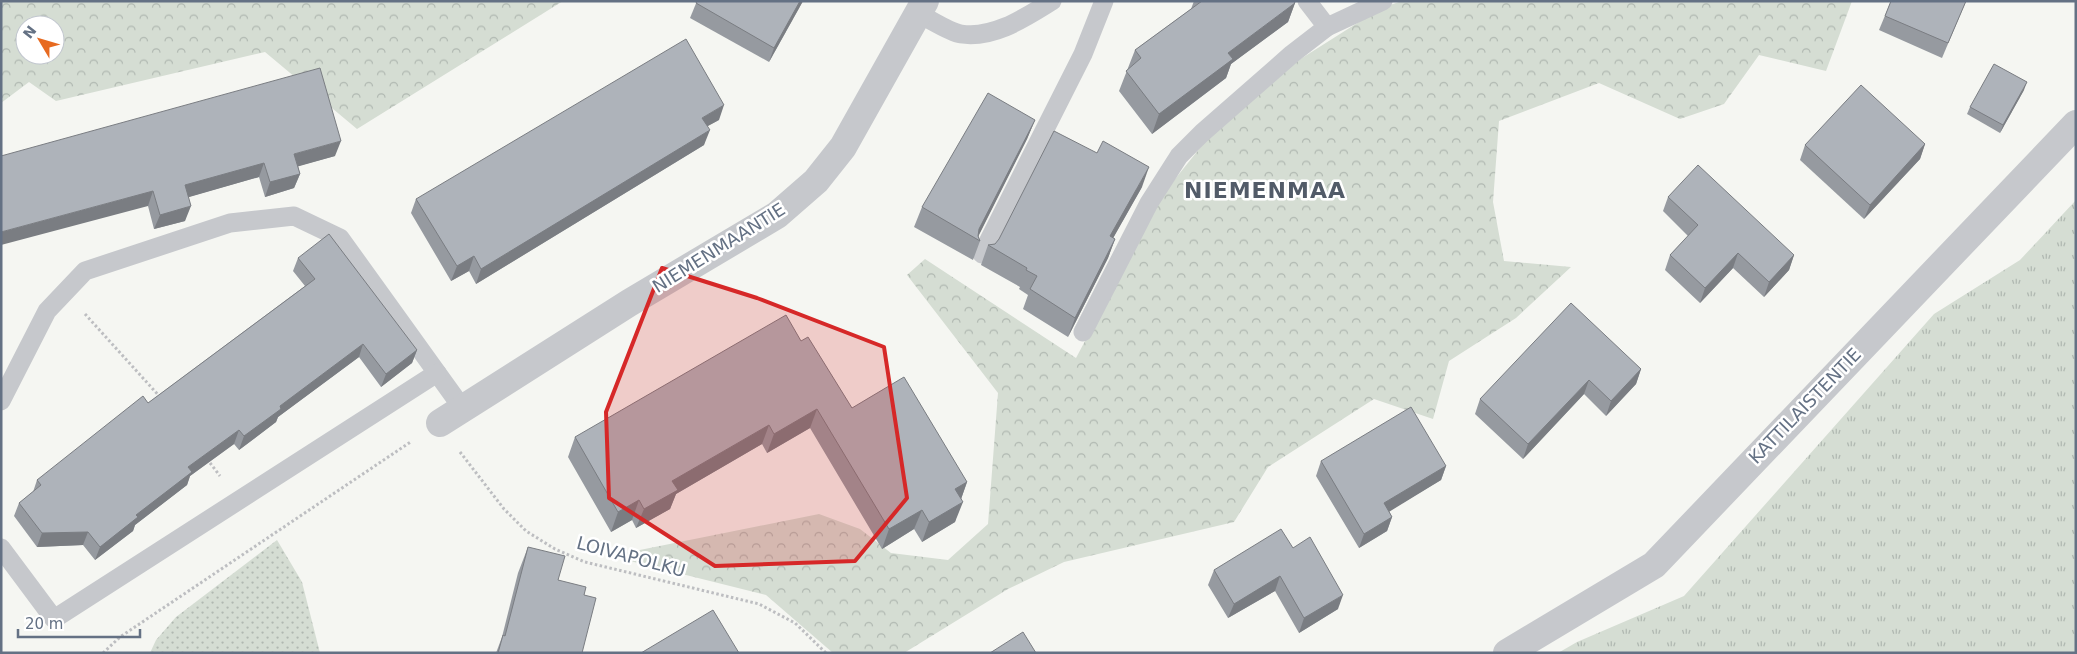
<svg xmlns="http://www.w3.org/2000/svg" width="2077" height="654" font-family="'DejaVu Sans',sans-serif">
<style>
.grass{fill:url(#grass-tufts)}
.forest{fill:url(#forest-crowns);fill-rule:evenodd}
.park{fill:url(#park-dots)}
.lines{fill:none;stroke-linecap:round;stroke-linejoin:round}
.path{stroke:#bdbec1;stroke-width:3;stroke-dasharray:2.5 2.5;stroke-linecap:butt}
.service{stroke:#c6c8cc;stroke-width:19}
.minor{stroke:#c6c8cc;stroke-width:28}
.wall{fill:#969aa0}
.shaded-wall{fill:#7a7d82}
.building{fill:#aeb3ba;stroke:#7a7d82}
.marked{fill:#d62828;fill-opacity:0.2;stroke:#d62828;stroke-width:4;stroke-linejoin:round}
.labels{text-anchor:middle;stroke-width:5;stroke-linejoin:round;paint-order:stroke}
.street-label{font-size:18px;fill:#647184;stroke:#fff}
.district-label{font-size:22px;font-weight:bold;letter-spacing:1px;fill:#525b68;stroke:#fff}
</style>
<defs>
<pattern id="grass-tufts" width="24" height="20" patternUnits="userSpaceOnUse" patternTransform="scale(1.25)"><rect width="24" height="20" fill="#d5ddd3"/><path d="M3 7l-1-3M5 7V3M7 7l1-3M15 17l-1-3M17 17v-4M19 17l1-3" fill="none" stroke="#b0b8b1"/></pattern>
<pattern id="forest-crowns" width="20" height="18" patternUnits="userSpaceOnUse" patternTransform="scale(1.25)"><rect width="20" height="18" fill="#d5ddd3"/><path d="M2 6a3 3 0 1 1 6 0M12 15a3 3 0 1 1 6 0" fill="none" stroke="#b0b8b1"/></pattern>
<pattern id="park-dots" width="8" height="8" patternUnits="userSpaceOnUse" patternTransform="scale(1.25)"><rect width="8" height="8" fill="#d5ddd3"/><path d="M2 2h.1M6 6h.1" fill="none" stroke="#b0b8b1" stroke-width="1.8" stroke-linecap="round"/></pattern>
</defs>
<rect width="100%" height="100%" fill="#f5f6f2"/>
<path class="grass" d="M 2076,200 L 2076,653 L 1558,653 L 1577,642 L 1684,596 L 1934,314 L 2020,260 Z"/>
<g class="forest">
<path d="M 1,1 L 563,1 L 357,129 L 265,52 L 56,101 L 29,82 L 1,103 ZM 25,25 L 55,25 L 55,55 L 25,55 Z"/>
<path d="M 1402,1 L 1852,1 L 1826,71 L 1759,55 L 1724,104 L 1680,119 L 1599,83 L 1499,121 L 1493,202 L 1504,261 L 1571,267 L 1516,318 L 1449,361 L 1433,419 L 1374,399 L 1268,467 L 1234,522 L 1064,562 L 1008,589 L 904,653 L 833,653 L 766,595 L 610,556 L 819,514 L 860,529 L 891,553 L 948,560 L 988,524 L 998,393 L 907,275 L 925,259 L 1076,358 L 1163,194 L 1212,133 L 1291,65 L 1381,8 Z"/>
</g>
<path class="park" d="M 277,540 L 302,582 L 320,653 L 150,653 L 156,640 L 176,617 Z"/>
<g class="lines">
<g class="path">
<path d="M 85,314 L 161,398"/>
<path d="M 460,452 L 504,509 L 526,531 L 555,549 L 585,562 L 759,604 L 795,623 L 826,653"/>
<path d="M 207,459 L 220,476"/>
<path d="M 103,653 L 120,637 L 412,441"/>
</g>
<g class="service">
<path d="M 1307,1 L 1327,27"/>
<path d="M 919,14 C 930,19 949,32 961,34 C 994,39 1026,17 1052,1"/>
<path d="M 982,254 L 1083,54 L 1104,1"/>
<path d="M 1083,332 L 1149,203 L 1179,156 L 1202,133 L 1292,54 L 1327,27 L 1383,1"/>
<path d="M 1,401 L 47,311 L 85,271 L 230,223 L 294,216 L 340,238 L 463,409"/>
<path d="M 1,548 L 54,619 L 437,373"/>
</g>
<g class="minor">
<path d="M 440,423 L 629,303 L 777,215 L 816,181 L 843,147 L 925,1"/>
<path d="M 1507,653 L 1654,565 L 2076,124"/>
</g>
</g>
<g class="wall">
<path d="M 697,1 L 803,1 L 769,62 L 690,18 Z"/>
<path d="M 1194,1 L 1294,1 L 1295,3 L 1288,22 L 1231,64 L 1226,78 L 1152,134 L 1119,91 L 1135,50 L 1191,9 Z"/>
<path d="M 1891,1 L 1966,1 L 1942,58 L 1879,30 Z"/>
<path d="M 2024,90 L 2000,133 L 1967,114 L 1970,107 Z"/>
<path d="M 719,120 L 707,126 L 704,145 L 476,284 L 469,271 L 451,281 L 411,213 L 416,199 Z"/>
<path d="M 1035,120 L 1027,139 L 978,236 L 980,241 L 973,260 L 914,227 L 922,207 Z"/>
<path d="M 1925,144 L 1920,159 L 1864,219 L 1800,160 L 1805,145 Z"/>
<path d="M 1,156 L 335,156 L 298,166 L 300,174 L 294,188 L 265,197 L 259,177 L 188,197 L 185,221 L 154,229 L 148,206 Z"/>
<path d="M 1142,187 L 1113,238 L 1115,239 L 1108,258 L 1068,337 L 1023,309 L 1028,295 L 1019,289 L 1020,287 L 981,265 L 988,245 L 995,244 Z"/>
<path d="M 1668,197 L 1794,255 L 1789,270 L 1764,297 L 1733,268 L 1700,303 L 1665,270 L 1670,255 L 1688,236 L 1663,211 Z"/>
<path d="M 298,258 L 417,350 L 412,363 L 381,387 L 359,357 L 278,417 L 276,422 L 239,450 L 234,444 L 190,476 L 187,485 L 135,525 L 133,531 L 95,560 L 83,545 L 37,547 L 14,516 L 19,503 L 33,492 L 37,480 L 148,403 L 305,286 L 293,271 Z"/>
<path d="M 801,341 L 852,408 L 967,482 L 961,499 L 955,522 L 922,542 L 914,529 L 882,549 L 810,428 L 767,453 L 762,444 L 676,494 L 670,509 L 636,528 L 632,520 L 611,532 L 568,457 L 575,437 Z"/>
<path d="M 1641,369 L 1636,384 L 1606,416 L 1584,394 L 1523,459 L 1475,414 L 1480,399 Z"/>
<path d="M 1321,461 L 1446,466 L 1441,480 L 1389,511 L 1392,517 L 1387,531 L 1359,548 L 1316,476 Z"/>
<path d="M 528,547 L 558,580 L 584,595 L 582,653 L 496,653 L 502,637 L 518,573 Z"/>
<path d="M 1293,548 L 1338,609 L 1299,633 L 1275,591 L 1228,618 L 1208,585 L 1214,570 Z"/>
</g>
<g class="shaded-wall">
<path d="M 800,1 L 803,1 L 769,62 L 774,48 Z"/>
<path d="M 1295,3 L 1288,22 L 1231,64 L 1226,78 L 1152,134 L 1159,114 L 1228,53 Z"/>
<path d="M 2027,82 L 2024,90 L 2000,133 L 2003,125 Z"/>
<path d="M 724,105 L 719,120 L 697,132 L 702,118 Z"/>
<path d="M 1035,120 L 1027,139 L 977,239 L 979,229 Z"/>
<path d="M 710,130 L 704,145 L 476,284 L 481,269 Z"/>
<path d="M 341,141 L 335,156 L 289,169 L 294,154 Z"/>
<path d="M 1925,144 L 1920,159 L 1864,219 L 1870,205 Z"/>
<path d="M 264,163 L 259,177 L 179,200 L 185,185 Z"/>
<path d="M 1149,167 L 1142,187 L 1103,256 L 1110,236 Z"/>
<path d="M 300,174 L 294,188 L 265,197 L 270,182 Z"/>
<path d="M 153,191 L 148,206 L 1,245 L 1,232 Z"/>
<path d="M 191,206 L 185,221 L 154,229 L 160,215 Z"/>
<path d="M 1115,239 L 1108,258 L 1068,337 L 1075,318 Z"/>
<path d="M 1738,253 L 1733,268 L 1700,303 L 1705,288 Z"/>
<path d="M 1794,255 L 1789,270 L 1764,297 L 1769,282 Z"/>
<path d="M 474,256 L 469,271 L 451,281 L 457,266 Z"/>
<path d="M 363,344 L 359,357 L 278,417 L 276,422 L 239,450 L 244,436 L 280,406 Z"/>
<path d="M 417,350 L 412,363 L 381,387 L 386,374 Z"/>
<path d="M 1641,369 L 1636,384 L 1606,416 L 1611,401 Z"/>
<path d="M 1589,380 L 1584,394 L 1523,459 L 1528,444 Z"/>
<path d="M 817,409 L 810,428 L 767,453 L 774,434 Z"/>
<path d="M 769,425 L 762,444 L 676,494 L 670,509 L 636,528 L 644,509 L 672,481 Z"/>
<path d="M 239,430 L 234,444 L 190,476 L 187,485 L 135,525 L 133,531 L 95,560 L 100,547 L 188,467 Z"/>
<path d="M 1446,466 L 1441,480 L 1379,518 L 1384,503 Z"/>
<path d="M 967,482 L 960,502 L 955,489 Z"/>
<path d="M 639,500 L 632,520 L 611,532 L 618,512 Z"/>
<path d="M 963,502 L 955,522 L 922,542 L 929,522 Z"/>
<path d="M 922,510 L 914,529 L 882,549 L 889,529 Z"/>
<path d="M 1392,517 L 1387,531 L 1359,548 L 1364,534 Z"/>
<path d="M 88,532 L 83,545 L 37,547 L 42,533 Z"/>
<path d="M 1280,576 L 1275,591 L 1228,618 L 1234,604 Z"/>
<path d="M 1343,595 L 1338,609 L 1299,633 L 1304,618 Z"/>
</g>
<g class="building">
<path d="M 697,1 L 800,1 L 774,48 L 696,3 Z"/>
<path d="M 1202,1 L 1294,1 L 1295,3 L 1228,53 L 1233,59 L 1159,114 L 1126,71 L 1141,58 L 1135,50 Z"/>
<path d="M 1891,1 L 1966,1 L 1948,43 L 1885,16 Z"/>
<path d="M 686,39 L 724,105 L 702,118 L 710,130 L 481,269 L 474,256 L 457,266 L 416,199 Z"/>
<path d="M 1994,64 L 2027,82 L 2003,125 L 1970,107 Z"/>
<path d="M 320,68 L 341,141 L 294,154 L 300,174 L 270,182 L 264,163 L 185,185 L 191,206 L 160,215 L 153,191 L 1,232 L 1,156 Z"/>
<path d="M 1861,85 L 1925,144 L 1870,205 L 1805,145 Z"/>
<path d="M 988,93 L 1035,120 L 979,229 L 978,236 L 980,241 L 922,207 Z"/>
<path d="M 1054,131 L 1097,153 L 1103,141 L 1149,167 L 1110,236 L 1115,239 L 1075,318 L 1030,289 L 1037,276 L 1026,270 L 1027,268 L 988,245 L 995,244 L 999,239 Z"/>
<path d="M 1698,165 L 1794,255 L 1769,282 L 1738,253 L 1705,288 L 1670,255 L 1698,225 L 1668,197 Z"/>
<path d="M 329,234 L 417,350 L 386,374 L 363,344 L 280,406 L 281,409 L 244,436 L 239,430 L 188,467 L 192,472 L 136,515 L 138,517 L 100,547 L 88,532 L 42,533 L 19,503 L 41,485 L 37,480 L 143,396 L 148,403 L 315,279 L 298,258 Z"/>
<path d="M 1571,303 L 1641,369 L 1611,401 L 1589,380 L 1528,444 L 1480,399 Z"/>
<path d="M 786,315 L 801,341 L 808,337 L 852,408 L 904,377 L 967,482 L 955,489 L 963,502 L 929,522 L 922,510 L 889,529 L 817,409 L 774,434 L 769,425 L 672,481 L 678,490 L 644,509 L 639,500 L 618,512 L 575,437 Z"/>
<path d="M 1411,407 L 1446,466 L 1384,503 L 1392,517 L 1364,534 L 1321,461 Z"/>
<path d="M 1281,529 L 1293,548 L 1310,537 L 1343,595 L 1304,618 L 1280,576 L 1234,604 L 1214,570 Z"/>
<path d="M 528,547 L 565,556 L 558,580 L 586,587 L 584,595 L 596,598 L 582,653 L 498,653 L 503,635 L 505,636 Z"/>
<path d="M 713,610 L 739,653 L 641,653 Z"/>
<path d="M 1023,632 L 1036,653 L 990,653 Z"/>
</g>
<path class="marked" d="M 662,268 L 757,298 L 884,347 L 907,498 L 855,561 L 715,566 L 609,498 L 606,412 Z"/>
<g class="labels">
<g class="street-label">
<text transform="translate(719 248) rotate(-32)" y="6">NIEMENMAANTIE</text>
<text transform="translate(1805 406) rotate(-46)" y="6">KATTILAISTENTIE</text>
<text transform="translate(631 557) rotate(15)" y="6">LOIVAPOLKU</text>
</g>
<g class="district-label">
<text x="1265" y="198">NIEMENMAA</text>
</g>
</g>
<rect width="2077" height="654" fill="none" stroke="#647184" stroke-width="5"/>
<g transform="translate(40 40) rotate(308)"><circle r="24" fill="#ffffff" stroke="#c1c6ce"/>
<path d="M0-4L9 19L0 12L-9 19Z" fill="#e76a20"/>
<text y="-8" font-size="14" font-weight="bold" text-anchor="middle" fill="#647184">N</text>
</g>
<path d="M18 629v8h122v-8" fill="none" stroke="#647184" stroke-width="2.5"/>
<text x="25" y="629" font-size="15" fill="#647184" stroke="#ffffff" stroke-width="4" paint-order="stroke">20 m</text>
</svg>
